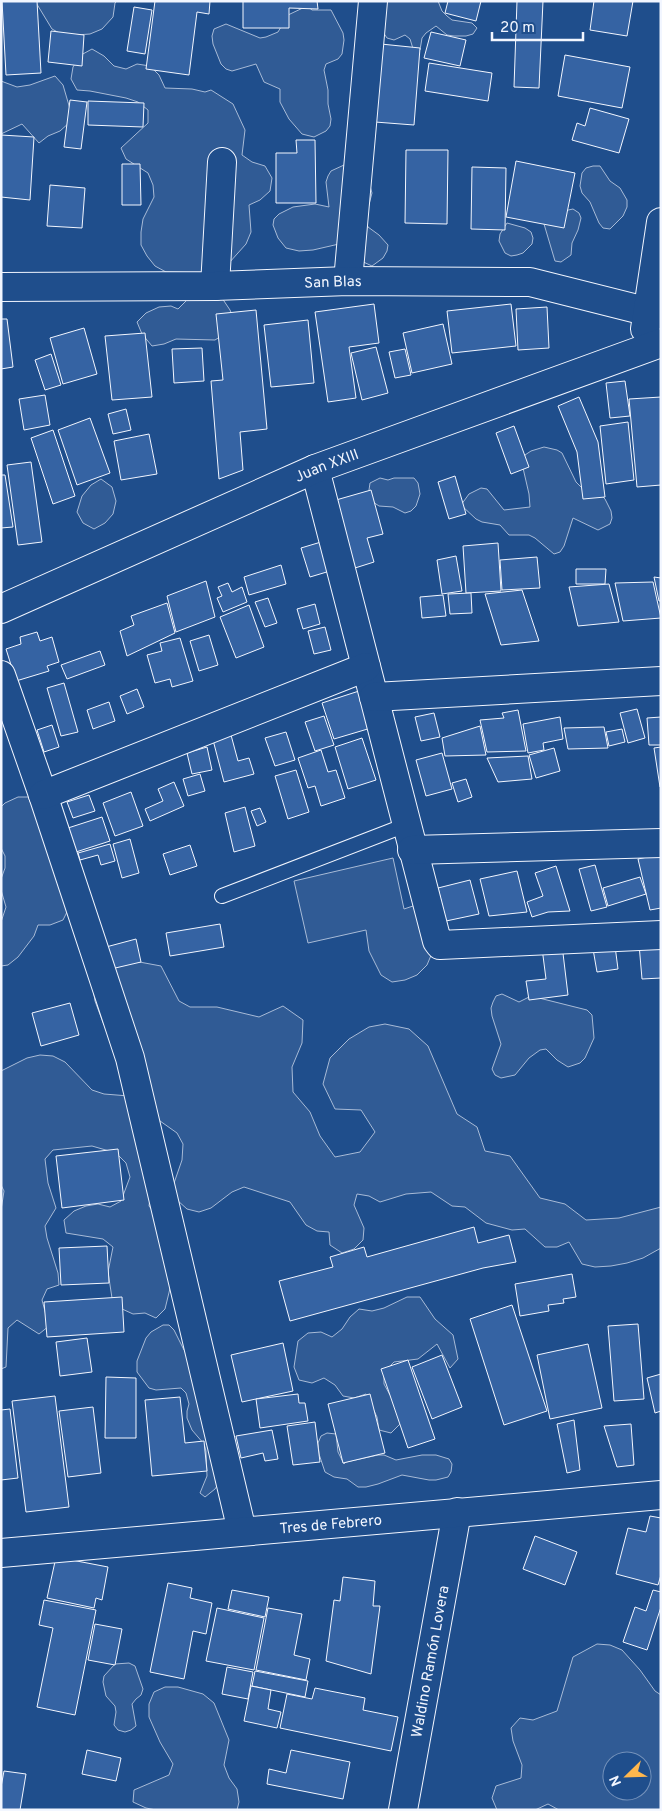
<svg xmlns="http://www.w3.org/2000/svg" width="662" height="1811" font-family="Overpass,sans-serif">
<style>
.built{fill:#305b95;stroke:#a8bbd7;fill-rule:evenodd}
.building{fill:#3563a3;stroke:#f2f6ff}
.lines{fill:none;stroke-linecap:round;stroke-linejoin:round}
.lane-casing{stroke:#f2f6ff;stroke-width:16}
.street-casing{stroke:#f2f6ff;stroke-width:30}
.secondary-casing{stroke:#f2f6ff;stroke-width:30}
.lane{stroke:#1f4e8c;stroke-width:14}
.street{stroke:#1f4e8c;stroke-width:28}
.secondary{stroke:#1f4e8c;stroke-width:28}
.labels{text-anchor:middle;stroke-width:4;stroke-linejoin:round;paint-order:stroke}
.street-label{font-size:15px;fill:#f2f6ff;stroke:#1f4e8c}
</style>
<rect width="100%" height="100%" fill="#1f4e8c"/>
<g class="built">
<path d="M 35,1 L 117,1 L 115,3 L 113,17 L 102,29 L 90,34 L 76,35 L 63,35 L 52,29 Z"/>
<path d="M 382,1 L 438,1 L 442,11 L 447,16 L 452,20 L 472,23 L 477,28 L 473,34 L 466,36 L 454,36 L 447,35 L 436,26 L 426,33 L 422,38 L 420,50 L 414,52 L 410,39 L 405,35 L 394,40 L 387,38 L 383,32 Z"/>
<path d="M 307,6 L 312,10 L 331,10 L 343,33 L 344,40 L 342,54 L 338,59 L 326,64 L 324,70 L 328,90 L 328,104 L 331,119 L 330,126 L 326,131 L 314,137 L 302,134 L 289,119 L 280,102 L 280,89 L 264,82 L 256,64 L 232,71 L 226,69 L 221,64 L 213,44 L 212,36 L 214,29 L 226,24 L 260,38 L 266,37 L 278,32 L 288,15 Z"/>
<path d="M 92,49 L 104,56 L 114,66 L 126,69 L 137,64 L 150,66 L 159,75 L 165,88 L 192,89 L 205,92 L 211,90 L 233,104 L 245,130 L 242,155 L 252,162 L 265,166 L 272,178 L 270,191 L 260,200 L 249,205 L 251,232 L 246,244 L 229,263 L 206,273 L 166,272 L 155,266 L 147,256 L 141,245 L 141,232 L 143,219 L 154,197 L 153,185 L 148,173 L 126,159 L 121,148 L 148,123 L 148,110 L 138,102 L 126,98 L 90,91 L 77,90 L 71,79 L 73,67 L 81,55 Z"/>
<path d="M 55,76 L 63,85 L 70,109 L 70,122 L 60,131 L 48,136 L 39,143 L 22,124 L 1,134 L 1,81 L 17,87 L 30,85 Z"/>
<path d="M 344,165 L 351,166 L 370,186 L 372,193 L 365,220 L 368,227 L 379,235 L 388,245 L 387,251 L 383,258 L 372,266 L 359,260 L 339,244 L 313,250 L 299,251 L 286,248 L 278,238 L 273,225 L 274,219 L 279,214 L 293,207 L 315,204 L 329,207 L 326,182 L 328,176 L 331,171 Z"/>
<path d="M 593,166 L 600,166 L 610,181 L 620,188 L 627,200 L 627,207 L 623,216 L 610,229 L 603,228 L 599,223 L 590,202 L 582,193 L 580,186 L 582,173 L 586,168 Z"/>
<path d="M 573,209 L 579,213 L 581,218 L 578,230 L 572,243 L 571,255 L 561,262 L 555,261 L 544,224 L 550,214 Z"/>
<path d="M 507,223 L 525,228 L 531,232 L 533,238 L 532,244 L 523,253 L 517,255 L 511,256 L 505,253 L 499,241 L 500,234 Z"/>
<path d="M 222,298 L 230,310 L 235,322 L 226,333 L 215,340 L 176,339 L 164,344 L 152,346 L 142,334 L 137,322 L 146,313 L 159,307 L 171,306 L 178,309 L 187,300 Z"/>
<path d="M 544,447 L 557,450 L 562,453 L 576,482 L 582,488 L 600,494 L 605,499 L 611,511 L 612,518 L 610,524 L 598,530 L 573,518 L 564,546 L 560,552 L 554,554 L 535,538 L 529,535 L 509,535 L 500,525 L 482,522 L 476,519 L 461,505 L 469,494 L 481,488 L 487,489 L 504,510 L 530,507 L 529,494 L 523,468 L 523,461 L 525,455 L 531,451 Z"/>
<path d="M 380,478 L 388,480 L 394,478 L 414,478 L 418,483 L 420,494 L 416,506 L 411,511 L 405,513 L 393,507 L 379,506 L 373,502 L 369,490 L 370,483 Z"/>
<path d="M 101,479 L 112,487 L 116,501 L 113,514 L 105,523 L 94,529 L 83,523 L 77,512 L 82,496 L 91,485 Z"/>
<path d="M 18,797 L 31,797 L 69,908 L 63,920 L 50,925 L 38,925 L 34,936 L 18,957 L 8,965 L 1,966 L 1,922 L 6,907 L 1,890 L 1,879 L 5,868 L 5,856 L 1,848 L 1,807 L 5,803 Z"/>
<path d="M 393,858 L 404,909 L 413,906 L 422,916 L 432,953 L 427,965 L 417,975 L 405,980 L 392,982 L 381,975 L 369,951 L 366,930 L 308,943 L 294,881 Z"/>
<path d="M 134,961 L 161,966 L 179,1001 L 190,1007 L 217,1007 L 259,1017 L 283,1006 L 303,1020 L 302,1043 L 292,1067 L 293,1092 L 310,1112 L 320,1136 L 335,1157 L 360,1152 L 375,1132 L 361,1110 L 335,1109 L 323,1084 L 330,1058 L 349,1039 L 369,1027 L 385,1024 L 409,1029 L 428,1046 L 457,1114 L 477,1127 L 485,1151 L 510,1156 L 540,1198 L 565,1204 L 586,1220 L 619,1218 L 661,1207 L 661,1248 L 643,1258 L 627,1263 L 611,1266 L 595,1267 L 582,1264 L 569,1242 L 557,1247 L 545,1247 L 525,1229 L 512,1230 L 486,1223 L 465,1207 L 452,1206 L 431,1192 L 406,1194 L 380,1202 L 369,1196 L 357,1194 L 354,1205 L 364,1228 L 363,1240 L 354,1249 L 342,1253 L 330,1245 L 329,1232 L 317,1231 L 306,1225 L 290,1202 L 244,1187 L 232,1192 L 211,1208 L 199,1212 L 187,1209 L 177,1200 L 173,1186 L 182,1160 L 183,1144 L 177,1133 L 153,1116 L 131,1053 L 104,1025 L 95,1001 L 93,988 L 98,974 Z"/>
<path d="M 502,994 L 519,1002 L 531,996 L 587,1010 L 592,1015 L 594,1038 L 585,1058 L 580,1063 L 568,1067 L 557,1060 L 546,1049 L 540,1050 L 529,1058 L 515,1075 L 501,1078 L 495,1075 L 492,1069 L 501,1044 L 492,1016 L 491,1008 L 493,1002 L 496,996 Z"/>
<path d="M 40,1055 L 53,1056 L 65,1062 L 92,1090 L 104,1094 L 129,1096 L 152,1181 L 149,1206 L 172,1235 L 174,1272 L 165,1309 L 156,1318 L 145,1313 L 133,1314 L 120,1308 L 112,1298 L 108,1272 L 113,1247 L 103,1239 L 66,1233 L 64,1220 L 74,1211 L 86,1206 L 98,1204 L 110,1207 L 121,1201 L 130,1177 L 126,1163 L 116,1153 L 92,1146 L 53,1150 L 45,1159 L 48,1183 L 56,1208 L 45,1226 L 47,1238 L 58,1273 L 59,1285 L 47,1289 L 42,1300 L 49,1326 L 39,1334 L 17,1320 L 8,1328 L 6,1367 L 1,1369 L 1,1210 L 4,1191 L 1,1185 L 1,1071 L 27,1058 Z"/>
<path d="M 407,1297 L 420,1297 L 435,1319 L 453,1335 L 458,1359 L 450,1368 L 437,1344 L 418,1359 L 394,1362 L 384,1372 L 384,1384 L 390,1395 L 401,1401 L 401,1423 L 391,1433 L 379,1430 L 377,1417 L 366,1394 L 354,1398 L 343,1396 L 335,1385 L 324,1378 L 312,1383 L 299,1380 L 294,1367 L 298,1341 L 308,1333 L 321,1332 L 332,1337 L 342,1329 L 350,1317 L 359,1309 L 372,1311 L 384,1308 Z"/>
<path d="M 163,1325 L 169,1325 L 174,1330 L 184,1350 L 195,1361 L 219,1483 L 215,1489 L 205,1497 L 200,1493 L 207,1476 L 206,1451 L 204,1444 L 192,1430 L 187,1418 L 187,1411 L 189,1404 L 186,1393 L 181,1388 L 156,1390 L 149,1388 L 137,1372 L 137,1361 L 146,1338 L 151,1332 Z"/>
<path d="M 327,1433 L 336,1434 L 338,1452 L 344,1464 L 346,1462 L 378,1455 L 384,1455 L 396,1460 L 422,1455 L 436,1455 L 449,1459 L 452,1464 L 451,1472 L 448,1477 L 436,1480 L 429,1480 L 402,1475 L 378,1484 L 366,1487 L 358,1487 L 347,1479 L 334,1477 L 325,1472 L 319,1454 L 318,1443 L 321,1436 Z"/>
<path d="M 597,1644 L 610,1645 L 622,1650 L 640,1670 L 655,1691 L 661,1695 L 661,1810 L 559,1810 L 548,1804 L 535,1810 L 497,1810 L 492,1798 L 496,1786 L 521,1778 L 522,1765 L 513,1741 L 511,1728 L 520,1718 L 533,1720 L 557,1711 L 573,1657 ZM 612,1761 L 642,1761 L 642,1791 L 612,1791 Z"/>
<path d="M 129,1663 L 135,1666 L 143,1689 L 141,1695 L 136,1699 L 132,1704 L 136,1726 L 131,1730 L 125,1732 L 118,1730 L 114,1725 L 116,1712 L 115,1706 L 106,1696 L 103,1682 L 104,1676 L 115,1664 Z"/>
<path d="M 165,1687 L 178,1687 L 203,1694 L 214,1703 L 229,1740 L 224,1765 L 229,1778 L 237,1789 L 239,1802 L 237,1810 L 156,1810 L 146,1808 L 133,1802 L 134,1790 L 169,1775 L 173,1764 L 160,1742 L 149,1717 L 149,1704 L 154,1692 Z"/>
</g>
<g class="building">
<path d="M 2,1 L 37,1 L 41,73 L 6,75 Z"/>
<path d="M 155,1 L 210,1 L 209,14 L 197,12 L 189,75 L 146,69 Z"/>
<path d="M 243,1 L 317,1 L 318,9 L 289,8 L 289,28 L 243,28 Z"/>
<path d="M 448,1 L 481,1 L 476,21 L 445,13 Z"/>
<path d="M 517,1 L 543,1 L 539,88 L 514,87 Z"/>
<path d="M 594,1 L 633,1 L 627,36 L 590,30 Z"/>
<path d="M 134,7 L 152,10 L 145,54 L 127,51 Z"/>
<path d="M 51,31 L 84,35 L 82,66 L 48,62 Z"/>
<path d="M 431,32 L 466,40 L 460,66 L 424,58 Z"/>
<path d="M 381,44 L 420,48 L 414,125 L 375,122 Z"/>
<path d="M 565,55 L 630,67 L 622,108 L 558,96 Z"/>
<path d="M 429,63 L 492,73 L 488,101 L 425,91 Z"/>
<path d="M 70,100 L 87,102 L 81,149 L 64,147 Z"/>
<path d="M 88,101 L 144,103 L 143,127 L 88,125 Z"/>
<path d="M 590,108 L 629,119 L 619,153 L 572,140 L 577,123 L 585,126 Z"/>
<path d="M 1,135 L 34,137 L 30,200 L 1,197 Z"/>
<path d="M 296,140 L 315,140 L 316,203 L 276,203 L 276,153 L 297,153 Z"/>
<path d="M 406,150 L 448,150 L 447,224 L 405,223 Z"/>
<path d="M 516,161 L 575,173 L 564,228 L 506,217 Z"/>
<path d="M 122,164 L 140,164 L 141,205 L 122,205 Z"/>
<path d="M 472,167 L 506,168 L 505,230 L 471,229 Z"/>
<path d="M 50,185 L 85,188 L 82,228 L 47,226 Z"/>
<path d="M 374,304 L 379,343 L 349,347 L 356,398 L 328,402 L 315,312 Z"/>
<path d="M 511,304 L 516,346 L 452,353 L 447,311 Z"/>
<path d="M 547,307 L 549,348 L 518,350 L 516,309 Z"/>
<path d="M 256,310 L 267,429 L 240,432 L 243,470 L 219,479 L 211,381 L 223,380 L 216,314 Z"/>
<path d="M 1,319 L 7,319 L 13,367 L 1,369 Z"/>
<path d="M 308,320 L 314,383 L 271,387 L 264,325 Z"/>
<path d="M 443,324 L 452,364 L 412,373 L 403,333 Z"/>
<path d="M 84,328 L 97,374 L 63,384 L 50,338 Z"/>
<path d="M 145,333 L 152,397 L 112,400 L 105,336 Z"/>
<path d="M 376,347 L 388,393 L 362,400 L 351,353 Z"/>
<path d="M 202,348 L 204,381 L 174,383 L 172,349 Z"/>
<path d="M 405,349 L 411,375 L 395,378 L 389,352 Z"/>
<path d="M 51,354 L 61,385 L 45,390 L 35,360 Z"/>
<path d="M 625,381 L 630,416 L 610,418 L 606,383 Z"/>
<path d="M 45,395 L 50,425 L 24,430 L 19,399 Z"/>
<path d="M 579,397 L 598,442 L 605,497 L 583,499 L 577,452 L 558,406 Z"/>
<path d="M 661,397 L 661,485 L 637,487 L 629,399 Z"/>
<path d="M 126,409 L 131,430 L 113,434 L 108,414 Z"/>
<path d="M 90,418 L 110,473 L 77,485 L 58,430 Z"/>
<path d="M 628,422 L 634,480 L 606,484 L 600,426 Z"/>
<path d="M 514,426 L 529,467 L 511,474 L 496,433 Z"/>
<path d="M 53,430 L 75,496 L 53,504 L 31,438 Z"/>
<path d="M 149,434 L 157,474 L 121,480 L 114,441 Z"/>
<path d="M 31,462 L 42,542 L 18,545 L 7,465 Z"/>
<path d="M 1,475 L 5,475 L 13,527 L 1,528 Z"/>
<path d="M 455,476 L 466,514 L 449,519 L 438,482 Z"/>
<path d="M 371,490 L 383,534 L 367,538 L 374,562 L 355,568 L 336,500 Z"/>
<path d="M 321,542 L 330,571 L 310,577 L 301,548 Z"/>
<path d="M 498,543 L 501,591 L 466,593 L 463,546 Z"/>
<path d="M 456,556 L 462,591 L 442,594 L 437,560 Z"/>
<path d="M 537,557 L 540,588 L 502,590 L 500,560 Z"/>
<path d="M 281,565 L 286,584 L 249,595 L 244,577 Z"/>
<path d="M 576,569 L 606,569 L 605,584 L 576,584 Z"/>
<path d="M 654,577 L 661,578 L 661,601 L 659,601 Z"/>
<path d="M 206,581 L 215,617 L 176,632 L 167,596 Z"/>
<path d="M 653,582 L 661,618 L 623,621 L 615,583 Z"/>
<path d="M 228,583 L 232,592 L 242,587 L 247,602 L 223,612 L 217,598 L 222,596 L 218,587 Z"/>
<path d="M 609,584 L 619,622 L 578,626 L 569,587 Z"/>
<path d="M 522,590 L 539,641 L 501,645 L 485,594 Z"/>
<path d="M 471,593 L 472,613 L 450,614 L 448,594 Z"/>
<path d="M 443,595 L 446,616 L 422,618 L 420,597 Z"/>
<path d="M 268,598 L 277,623 L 265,627 L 255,602 Z"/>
<path d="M 167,603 L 175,633 L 127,656 L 120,631 L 134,625 L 131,616 Z"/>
<path d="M 315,604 L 320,624 L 303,629 L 297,609 Z"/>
<path d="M 249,605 L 264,647 L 236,658 L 220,617 Z"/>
<path d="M 325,627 L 331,650 L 314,654 L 308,631 Z"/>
<path d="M 37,632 L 40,641 L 52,637 L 59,662 L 47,666 L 49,671 L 16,681 L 6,649 L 21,644 L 20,637 Z"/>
<path d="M 209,635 L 218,665 L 199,671 L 190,641 Z"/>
<path d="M 180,638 L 193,681 L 172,687 L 170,679 L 155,683 L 147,655 L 162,651 L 160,643 Z"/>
<path d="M 100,651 L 105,665 L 67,679 L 61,665 Z"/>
<path d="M 64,683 L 78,732 L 61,736 L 47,688 Z"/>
<path d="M 137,689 L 144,707 L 127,714 L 120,696 Z"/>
<path d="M 359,691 L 371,728 L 334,739 L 322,703 Z"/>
<path d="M 109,702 L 115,721 L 93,729 L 87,710 Z"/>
<path d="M 637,709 L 645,738 L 628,743 L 620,713 Z"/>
<path d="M 518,710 L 526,751 L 487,752 L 480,720 L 504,718 L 502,713 Z"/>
<path d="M 434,713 L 440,737 L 421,741 L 415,717 Z"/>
<path d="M 324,716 L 334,745 L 315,751 L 305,722 Z"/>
<path d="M 560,717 L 563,739 L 543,743 L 544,750 L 528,753 L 523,724 Z"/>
<path d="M 661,717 L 661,745 L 649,745 L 647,718 Z"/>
<path d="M 52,725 L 59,747 L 44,752 L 37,730 Z"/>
<path d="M 480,726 L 486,755 L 445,756 L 442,738 Z"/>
<path d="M 604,727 L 608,748 L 568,749 L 564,728 Z"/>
<path d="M 622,729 L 625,742 L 609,746 L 606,732 Z"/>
<path d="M 286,732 L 295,760 L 275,766 L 265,738 Z"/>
<path d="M 231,735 L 238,761 L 249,758 L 254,774 L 224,782 L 213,740 Z"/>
<path d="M 362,738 L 376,780 L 348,789 L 335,747 Z"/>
<path d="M 207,747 L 212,770 L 192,774 L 187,753 Z"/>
<path d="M 661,747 L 661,787 L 660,787 L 654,748 Z"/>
<path d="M 554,748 L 560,771 L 536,778 L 529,755 Z"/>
<path d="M 321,750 L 328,772 L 336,770 L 345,798 L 321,806 L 315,786 L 308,788 L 298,758 Z"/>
<path d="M 442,753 L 452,789 L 426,796 L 416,760 Z"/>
<path d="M 528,756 L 532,779 L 498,782 L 487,758 Z"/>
<path d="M 296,770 L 309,812 L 288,819 L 275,776 Z"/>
<path d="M 200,774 L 205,791 L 188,796 L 183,779 Z"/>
<path d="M 466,779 L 472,797 L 458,802 L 452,783 Z"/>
<path d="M 174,782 L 184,806 L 150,821 L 145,809 L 163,801 L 158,789 Z"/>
<path d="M 131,792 L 143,826 L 115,836 L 103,803 Z"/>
<path d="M 89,795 L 95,811 L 73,818 L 67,802 Z"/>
<path d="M 245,807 L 255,846 L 234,852 L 225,813 Z"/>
<path d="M 260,808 L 266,822 L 257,826 L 251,811 Z"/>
<path d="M 102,817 L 110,841 L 76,852 L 68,828 Z"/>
<path d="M 130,839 L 139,873 L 122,878 L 113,844 Z"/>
<path d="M 110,844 L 115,861 L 101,865 L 98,855 L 80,860 L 78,853 Z"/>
<path d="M 190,845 L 197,866 L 170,875 L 163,854 Z"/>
<path d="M 661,854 L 661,908 L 650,910 L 638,859 Z"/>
<path d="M 595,865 L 607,907 L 591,911 L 579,869 Z"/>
<path d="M 556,866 L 570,911 L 548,912 L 532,917 L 527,902 L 543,896 L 535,873 Z"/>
<path d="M 517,871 L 527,912 L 489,916 L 480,879 Z"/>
<path d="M 640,877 L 646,894 L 608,906 L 603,888 Z"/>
<path d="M 470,880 L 479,914 L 446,921 L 438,888 Z"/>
<path d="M 220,924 L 224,947 L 170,956 L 166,933 Z"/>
<path d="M 136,939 L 141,962 L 111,969 L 106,947 Z"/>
<path d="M 661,942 L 661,978 L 642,979 L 639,944 Z"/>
<path d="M 562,945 L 568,995 L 529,1000 L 526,981 L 546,979 L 542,948 Z"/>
<path d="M 615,946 L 618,969 L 597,972 L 593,949 Z"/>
<path d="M 70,1003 L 79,1035 L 41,1046 L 32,1013 Z"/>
<path d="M 118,1149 L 124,1200 L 62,1208 L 56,1156 Z"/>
<path d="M 474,1227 L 478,1243 L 509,1235 L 516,1262 L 483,1268 L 290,1321 L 279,1281 L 333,1267 L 330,1257 L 364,1247 L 367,1257 Z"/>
<path d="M 107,1246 L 109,1283 L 61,1285 L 59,1248 Z"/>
<path d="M 572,1274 L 576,1297 L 563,1299 L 564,1303 L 548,1305 L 549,1311 L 520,1316 L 515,1284 Z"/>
<path d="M 122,1297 L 124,1332 L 47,1337 L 44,1302 Z"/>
<path d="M 512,1305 L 547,1411 L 504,1425 L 470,1319 Z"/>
<path d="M 638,1324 L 644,1399 L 614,1401 L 608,1326 Z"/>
<path d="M 87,1338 L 92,1372 L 60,1376 L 56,1342 Z"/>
<path d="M 283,1343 L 293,1391 L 242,1402 L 231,1355 Z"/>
<path d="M 588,1344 L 602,1408 L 550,1419 L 537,1355 Z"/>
<path d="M 442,1355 L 462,1407 L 432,1419 L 412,1367 Z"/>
<path d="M 408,1360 L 435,1439 L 408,1448 L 381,1369 Z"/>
<path d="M 661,1374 L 661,1411 L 655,1413 L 647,1378 Z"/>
<path d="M 106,1377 L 136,1378 L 136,1438 L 105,1438 Z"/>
<path d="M 298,1394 L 299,1403 L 305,1403 L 308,1421 L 260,1428 L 256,1399 Z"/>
<path d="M 370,1394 L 385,1453 L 343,1463 L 328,1404 Z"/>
<path d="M 55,1396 L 69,1507 L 26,1512 L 12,1401 Z"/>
<path d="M 180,1397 L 185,1443 L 204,1441 L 207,1471 L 152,1476 L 145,1400 Z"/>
<path d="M 93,1407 L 101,1473 L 68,1477 L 59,1411 Z"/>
<path d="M 10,1409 L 18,1478 L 1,1480 L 1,1410 Z"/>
<path d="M 574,1420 L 580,1470 L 567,1473 L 557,1424 Z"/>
<path d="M 315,1422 L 320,1462 L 293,1465 L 287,1426 Z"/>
<path d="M 631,1424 L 634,1465 L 617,1467 L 604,1426 Z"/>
<path d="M 272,1430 L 278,1459 L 265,1461 L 263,1453 L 241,1458 L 236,1436 Z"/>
<path d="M 650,1516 L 661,1518 L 661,1575 L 658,1585 L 616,1574 L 628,1528 L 646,1532 Z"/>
<path d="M 535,1536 L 577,1552 L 565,1585 L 523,1569 Z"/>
<path d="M 56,1557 L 108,1567 L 102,1600 L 96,1598 L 94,1608 L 47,1598 Z"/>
<path d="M 343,1577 L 375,1581 L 373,1606 L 380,1606 L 371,1674 L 326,1661 L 334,1600 L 340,1601 Z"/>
<path d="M 168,1583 L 192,1588 L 190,1598 L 212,1603 L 206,1634 L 193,1631 L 184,1679 L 150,1672 Z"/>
<path d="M 232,1590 L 269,1597 L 265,1617 L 228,1609 Z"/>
<path d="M 653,1590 L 661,1592 L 661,1607 L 647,1650 L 623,1642 L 635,1607 L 646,1611 Z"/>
<path d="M 44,1600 L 96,1610 L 75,1715 L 37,1707 L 53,1628 L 39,1625 Z"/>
<path d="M 217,1608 L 264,1618 L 254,1670 L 206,1661 Z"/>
<path d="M 268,1608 L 302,1614 L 294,1655 L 310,1659 L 306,1680 L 256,1670 Z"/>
<path d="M 95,1624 L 122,1629 L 115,1665 L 88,1660 Z"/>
<path d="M 227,1667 L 253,1672 L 248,1699 L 222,1694 Z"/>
<path d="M 255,1671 L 308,1681 L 305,1697 L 252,1686 Z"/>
<path d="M 251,1686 L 271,1690 L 268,1709 L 281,1712 L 277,1728 L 244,1721 Z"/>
<path d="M 315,1688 L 365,1698 L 363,1710 L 398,1717 L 391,1751 L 280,1728 L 287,1694 L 312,1699 Z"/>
<path d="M 87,1750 L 121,1758 L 116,1781 L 82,1774 Z"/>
<path d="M 291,1750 L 350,1762 L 343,1799 L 267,1784 L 269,1769 L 286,1773 Z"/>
<path d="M 4,1771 L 26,1774 L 20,1810 L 1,1810 L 1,1787 Z"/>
</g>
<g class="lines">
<g class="lane-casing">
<path id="lane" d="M 222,896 L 406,825"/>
</g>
<g class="street-casing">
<g id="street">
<path d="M 348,281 L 373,1"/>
<path d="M 215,286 L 222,162"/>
<path id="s1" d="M 1,287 L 215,286 L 348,281 L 530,282 L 661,315"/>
<path d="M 645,329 L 661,222"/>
<path d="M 315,469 L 437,941 L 440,945 L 661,935"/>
<path id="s2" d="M 1,609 L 315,469 L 661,343"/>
<path d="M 1,675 L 43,795 L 130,1058 L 242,1531"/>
<path d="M 374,697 L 661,681"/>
<path d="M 43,795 L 366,667"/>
<path d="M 412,850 L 661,843"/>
<path id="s3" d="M 403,1810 L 457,1512"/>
</g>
</g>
<g class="secondary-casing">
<g id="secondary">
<path id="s4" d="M 1,1553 L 661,1495"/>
</g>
</g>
<use href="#lane" class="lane"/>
<use href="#street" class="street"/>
<use href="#secondary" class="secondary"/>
</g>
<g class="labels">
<g class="street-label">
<text dy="5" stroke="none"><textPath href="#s1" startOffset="332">San Blas</textPath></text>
<text dy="5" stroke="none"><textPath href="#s2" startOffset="356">Juan XXIII</textPath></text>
<text dy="5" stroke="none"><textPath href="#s4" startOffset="331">Tres de Febrero</textPath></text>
<text dy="5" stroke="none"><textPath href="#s3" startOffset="151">Waldino Ramón Lovera</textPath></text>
</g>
</g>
<rect width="662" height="1811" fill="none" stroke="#f2f6ff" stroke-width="5"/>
<g transform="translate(627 1776) rotate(247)"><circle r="24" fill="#1f4e8c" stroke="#7391ba"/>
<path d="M0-4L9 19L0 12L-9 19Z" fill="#ffb74d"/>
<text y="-8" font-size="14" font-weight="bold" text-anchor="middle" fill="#f2f6ff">N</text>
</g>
<path d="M492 32v8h91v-8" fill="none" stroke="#f2f6ff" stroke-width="2.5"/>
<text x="500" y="32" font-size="15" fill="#f2f6ff" stroke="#1f4e8c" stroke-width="4" paint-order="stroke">20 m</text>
</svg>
